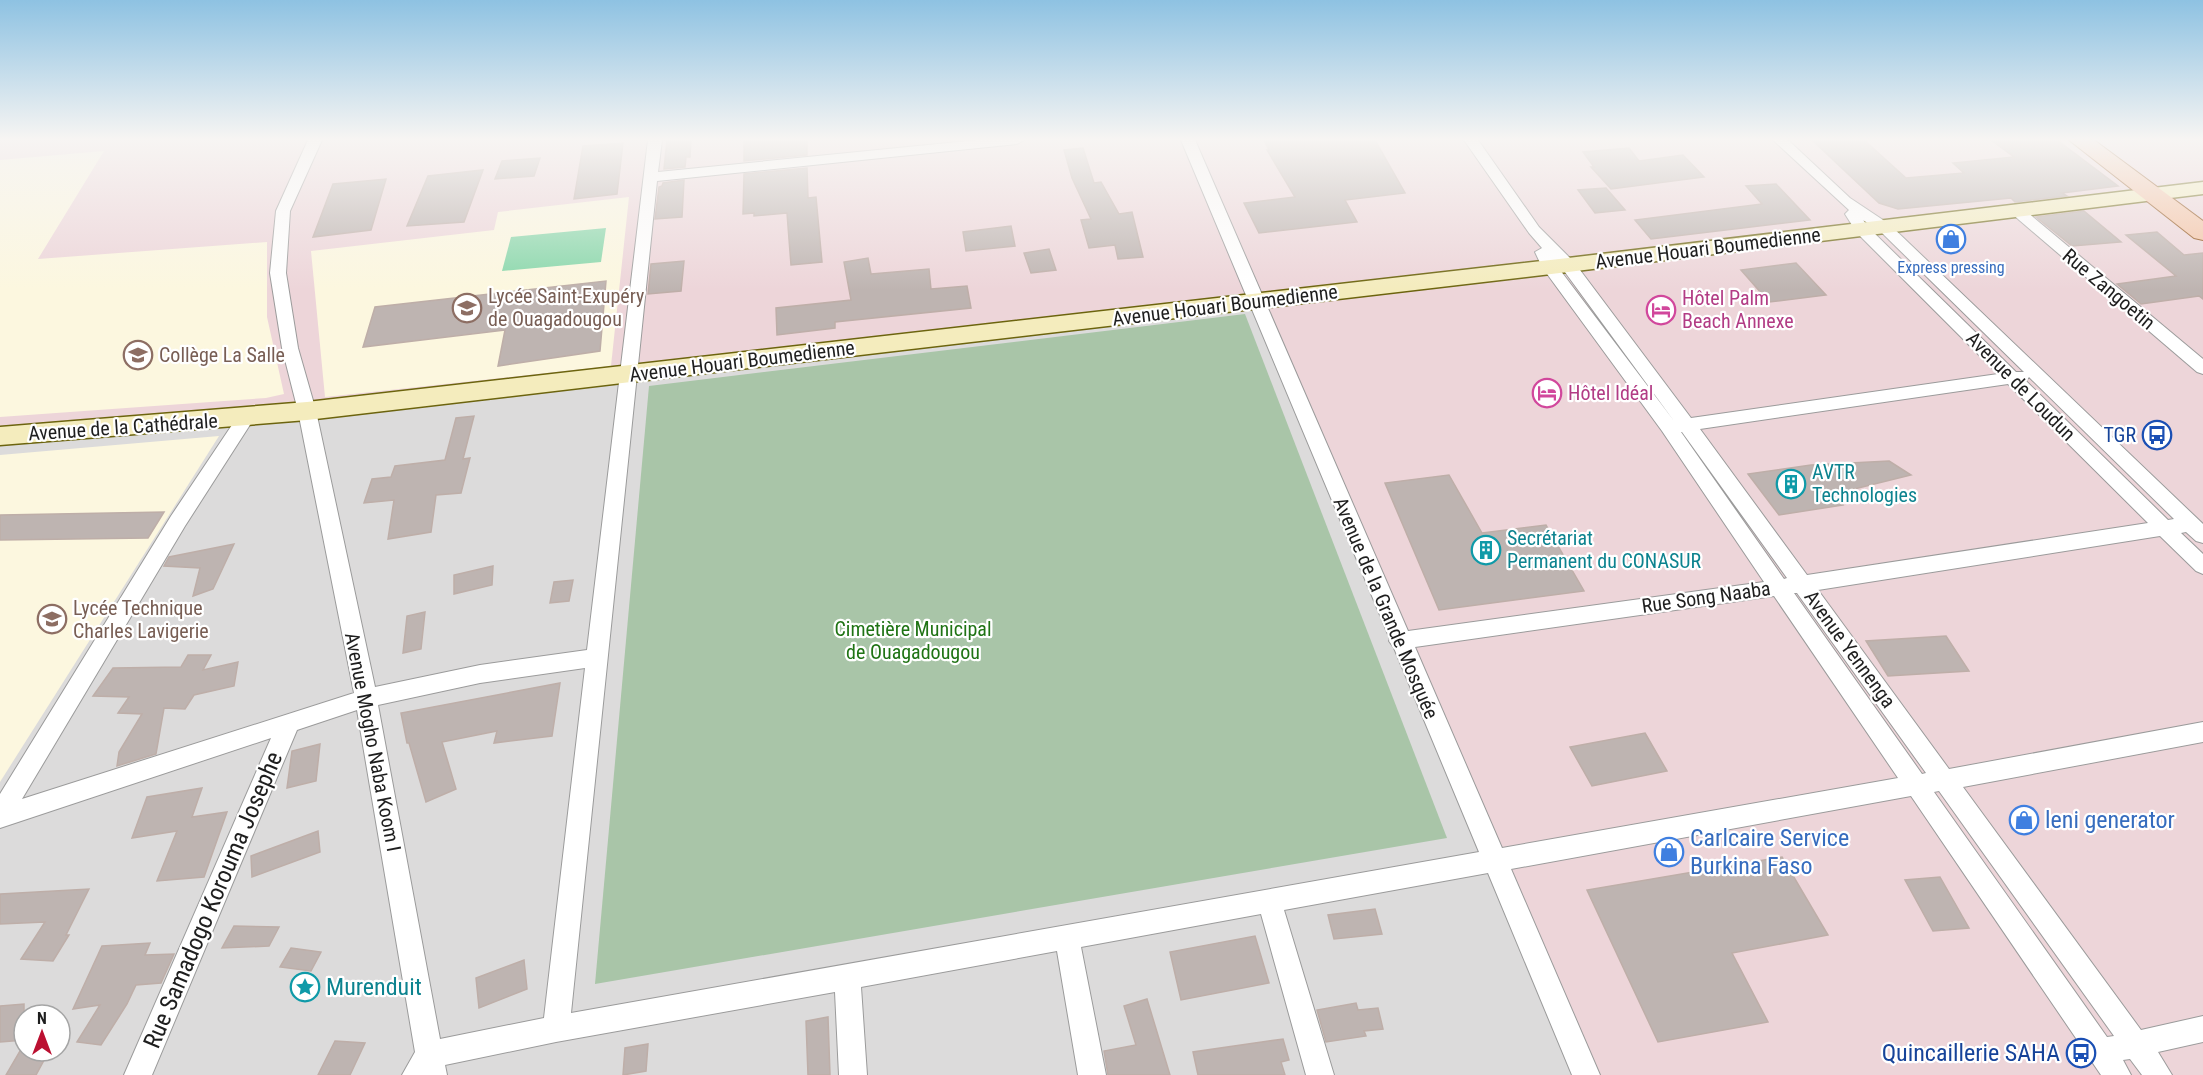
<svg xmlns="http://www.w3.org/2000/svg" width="2203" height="1075" font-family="'Roboto Condensed',sans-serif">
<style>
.residential{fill:#dcdbdb;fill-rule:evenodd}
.commercial{fill:#edd5d9}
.education{fill:#fcf7df}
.cemetery{fill:#a9c5a8}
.pitch{fill:#89d7aa}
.building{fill:#beb4b1;stroke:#beaea8;stroke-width:1.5}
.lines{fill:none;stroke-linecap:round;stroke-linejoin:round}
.minor-casing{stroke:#9b9b9b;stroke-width:2}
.secondary-casing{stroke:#6c640e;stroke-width:3}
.primary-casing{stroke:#8b490c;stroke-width:2}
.minor{fill:#fff;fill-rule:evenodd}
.secondary{fill:#f4ecbd;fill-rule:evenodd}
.primary{fill:#f4c2a4;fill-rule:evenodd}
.labels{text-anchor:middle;stroke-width:4.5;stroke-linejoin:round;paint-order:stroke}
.far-shop-label{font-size:16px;fill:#366cbe;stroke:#fff}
.street-label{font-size:20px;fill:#1e1e1e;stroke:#fff}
.education-label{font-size:20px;fill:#785e54;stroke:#fff;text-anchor:start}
.hotel-label{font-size:20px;fill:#b23c85;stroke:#fff;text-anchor:start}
.transit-label{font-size:20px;fill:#164399;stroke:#fff;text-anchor:end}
.culture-label{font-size:20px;fill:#0d838f;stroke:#fff;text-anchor:start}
.park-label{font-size:20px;fill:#1f7314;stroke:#fff}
.near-shop-label{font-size:24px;fill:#366cbe;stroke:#fff;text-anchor:start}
.near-street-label{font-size:24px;fill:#1e1e1e;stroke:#fff}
.near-culture-label{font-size:24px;fill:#0d838f;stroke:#fff;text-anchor:start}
.near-transit-label{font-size:24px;fill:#164399;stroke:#fff;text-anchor:end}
</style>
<rect width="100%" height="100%" fill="#eee9e5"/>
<path class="residential" d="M 0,140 L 2203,140 L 2203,1075 L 0,1075 ZM 24,1015 L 60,1015 L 60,1051 L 24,1051 Z"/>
<path class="commercial" d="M 0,140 L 2203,140 L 2203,1075 L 1586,1075 L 1258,301 L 0,436 Z"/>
<g class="education">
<path d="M 104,151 L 38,259 L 267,242 L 267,317 L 284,394 L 266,398 L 0,417 L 0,160 Z"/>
<path d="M 629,197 L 611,366 L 325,397 L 311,251 L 494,230 L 498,212 Z"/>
<path d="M 219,436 L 0,782 L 0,455 Z"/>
</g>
<path class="cemetery" d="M 1245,314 L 1447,838 L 595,984 L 649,386 Z"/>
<path class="pitch" d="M 606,228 L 601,262 L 502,271 L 511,237 Z"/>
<g class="building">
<path d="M 667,140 L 691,140 L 690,157 L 686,157 L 685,167 L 664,169 Z"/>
<path d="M 744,140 L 807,140 L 807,155 L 744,161 Z"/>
<path d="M 1264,140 L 1375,140 L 1405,193 L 1345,200 L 1357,222 L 1259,233 L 1244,203 L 1295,197 L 1267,150 L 1269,150 Z"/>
<path d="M 1812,140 L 1864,140 L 1906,178 L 1964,173 L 1953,163 L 2014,157 L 1991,140 L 2057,140 L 2118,186 L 2062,193 L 2067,196 L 2015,202 L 2011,198 L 1898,209 L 1879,203 Z"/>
<path d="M 623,143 L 617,194 L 574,199 L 583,146 Z"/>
<path d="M 1083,148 L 1094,183 L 1101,182 L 1119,214 L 1132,212 L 1143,257 L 1118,259 L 1115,245 L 1089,248 L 1081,220 L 1091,219 L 1072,178 L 1064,150 Z"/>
<path d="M 1629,148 L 1639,161 L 1683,155 L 1704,177 L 1611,189 L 1591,167 L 1594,167 L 1583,152 Z"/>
<path d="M 540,158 L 534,176 L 495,179 L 502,161 Z"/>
<path d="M 807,168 L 808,198 L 816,197 L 822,262 L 791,265 L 787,213 L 754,216 L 754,213 L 743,214 L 744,174 Z"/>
<path d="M 483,170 L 464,222 L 407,226 L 428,176 Z"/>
<path d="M 386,179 L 371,230 L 313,237 L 333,184 Z"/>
<path d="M 684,180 L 682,217 L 655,219 L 659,187 L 662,186 L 663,183 Z"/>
<path d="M 1776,184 L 1810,220 L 1651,239 L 1635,220 L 1762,204 L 1746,186 Z"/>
<path d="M 1606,188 L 1625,210 L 1595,213 L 1578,190 Z"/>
<path d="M 2084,211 L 2121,242 L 2072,246 L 2036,217 Z"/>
<path d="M 1011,226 L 1015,246 L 966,251 L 963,232 Z"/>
<path d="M 2157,232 L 2184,255 L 2203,253 L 2203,299 L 2199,296 L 2141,304 L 2117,284 L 2176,276 L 2126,235 Z"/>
<path d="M 1049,249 L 1056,270 L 1031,273 L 1024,253 Z"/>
<path d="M 868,258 L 871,274 L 929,269 L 931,289 L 967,286 L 971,308 L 835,322 L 835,328 L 777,335 L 776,308 L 851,300 L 844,262 Z"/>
<path d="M 684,261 L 681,291 L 648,294 L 651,264 Z"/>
<path d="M 1796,263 L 1826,295 L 1769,302 L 1741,270 Z"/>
<path d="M 606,281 L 600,351 L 498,366 L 505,330 L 363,347 L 375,307 Z"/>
<path d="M 474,416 L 463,459 L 470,458 L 461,493 L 436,495 L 431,532 L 388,539 L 394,500 L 364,503 L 372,479 L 391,477 L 395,466 L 445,460 L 456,418 Z"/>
<path d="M 1889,461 L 1911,475 L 1834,494 L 1843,505 L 1779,515 L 1748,474 L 1811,465 Z"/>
<path d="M 1449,475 L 1482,533 L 1546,525 L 1584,591 L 1439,610 L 1385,483 Z"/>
<path d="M 164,512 L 148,538 L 0,540 L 0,515 Z"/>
<path d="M 234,544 L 213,589 L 193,596 L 200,568 L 164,566 L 169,557 Z"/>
<path d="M 493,566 L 492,585 L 454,594 L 454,575 Z"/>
<path d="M 573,580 L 569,601 L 550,603 L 554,582 Z"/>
<path d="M 425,612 L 421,649 L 403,653 L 407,616 Z"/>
<path d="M 1946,636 L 1969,671 L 1888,676 L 1866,641 Z"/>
<path d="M 188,655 L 211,655 L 203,670 L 238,662 L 234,686 L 194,695 L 185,709 L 164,708 L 156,754 L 117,766 L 119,752 L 142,714 L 118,713 L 129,697 L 93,696 L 113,668 L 181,667 Z"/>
<path d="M 560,683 L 552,736 L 494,743 L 497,731 L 442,742 L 456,789 L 426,802 L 409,743 L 407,743 L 401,713 Z"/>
<path d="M 1645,733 L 1667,771 L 1592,786 L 1570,747 Z"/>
<path d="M 320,744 L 316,781 L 287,788 L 292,751 Z"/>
<path d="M 202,788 L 192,817 L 227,812 L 204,877 L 157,881 L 177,831 L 132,838 L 147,797 Z"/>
<path d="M 318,831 L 320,852 L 252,877 L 251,856 Z"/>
<path d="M 1782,857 L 1828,935 L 1732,953 L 1768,1022 L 1658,1042 L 1587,890 Z"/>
<path d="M 1940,877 L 1969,928 L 1933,931 L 1905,880 Z"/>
<path d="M 89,889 L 66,935 L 69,935 L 53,961 L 21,959 L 45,922 L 0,924 L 0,894 Z"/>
<path d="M 1375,909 L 1382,934 L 1334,939 L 1328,915 Z"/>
<path d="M 234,926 L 279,927 L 269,946 L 222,948 Z"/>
<path d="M 1255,936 L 1269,983 L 1181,1000 L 1170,952 Z"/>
<path d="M 150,943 L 145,955 L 174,954 L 161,983 L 136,985 L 127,1004 L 101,1045 L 77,1042 L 100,1005 L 73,1009 L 102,946 Z"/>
<path d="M 291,948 L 321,952 L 311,971 L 280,967 Z"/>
<path d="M 524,960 L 527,989 L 479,1008 L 476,978 Z"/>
<path d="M 1147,999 L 1170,1075 L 1108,1075 L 1104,1051 L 1136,1045 L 1124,1006 Z"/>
<path d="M 1356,1003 L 1358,1010 L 1378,1008 L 1383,1029 L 1364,1031 L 1366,1036 L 1326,1042 L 1317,1010 Z"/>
<path d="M 24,1004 L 24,1040 L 0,1042 L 0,1006 Z"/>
<path d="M 828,1017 L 830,1075 L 808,1075 L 806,1021 Z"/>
<path d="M 1283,1039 L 1289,1060 L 1281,1062 L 1285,1075 L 1198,1075 L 1193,1052 Z"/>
<path d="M 335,1041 L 365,1043 L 350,1075 L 318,1075 Z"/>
<path d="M 648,1044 L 646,1071 L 623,1075 L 625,1048 Z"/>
<path d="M 20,1051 L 49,1051 L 36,1075 L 6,1075 Z"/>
</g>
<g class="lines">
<g class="minor-casing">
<g id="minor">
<path d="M 308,140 L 322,140 L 290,211 L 286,273 L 298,348 L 316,411 L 375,687 L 480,665 L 587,650 L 648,140 L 662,140 L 658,172 L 978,140 L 1024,140 L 1017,144 L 657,181 L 571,1013 L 1479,852 L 1394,648 L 1389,641 L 1390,639 L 1181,140 L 1195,140 L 1408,631 L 1764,582 L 1662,431 L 1542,267 L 1535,252 L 1542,248 L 1529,233 L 1464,140 L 1478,140 L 1539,227 L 1574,262 L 1691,418 L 1998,374 L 1857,233 L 1845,214 L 1849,210 L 1773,140 L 1788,140 L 1850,198 L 1889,224 L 2203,524 L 2203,543 L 2196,541 L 2186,532 L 2181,533 L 2203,554 L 2203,574 L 2196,571 L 2160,536 L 1818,590 L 1949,769 L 2203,722 L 2203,742 L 1963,787 L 2141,1030 L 2203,1016 L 2203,1042 L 2158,1052 L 2172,1075 L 2142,1075 L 2130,1059 L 2123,1060 L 2131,1075 L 2101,1075 L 1911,796 L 1511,869 L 1600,1075 L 1572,1075 L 1488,873 L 1284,910 L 1334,1075 L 1306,1075 L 1261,914 L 1081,947 L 1106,1075 L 1078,1075 L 1057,951 L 861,987 L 867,1075 L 839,1075 L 835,992 L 556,1042 L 445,1065 L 447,1075 L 402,1075 L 415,1052 L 357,710 L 297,730 L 152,1075 L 124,1075 L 271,738 L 0,828 L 0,794 L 171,516 L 240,413 L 252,413 L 255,417 L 185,526 L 22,799 L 354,693 L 298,411 L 282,348 L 270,273 L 276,211 ZM 1863,220 L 1879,230 L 2024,372 L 2016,372 L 1868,227 ZM 1555,260 L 1562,268 L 1674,421 L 1557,266 ZM 2029,377 L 2174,519 L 2168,520 L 2026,381 ZM 2008,384 L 2148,523 L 1807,575 L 1700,429 ZM 1681,432 L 1682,432 L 1787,578 L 1784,579 ZM 1794,593 L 1797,593 L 1926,773 L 1922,774 ZM 1774,596 L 1898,778 L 1502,848 L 1415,647 ZM 585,668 L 544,1018 L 440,1039 L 378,705 L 480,683 ZM 1939,791 L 2114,1036 L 2107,1037 L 1934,792 Z"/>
<path d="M 2016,206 L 2021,207 L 2203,359 L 2203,374 L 2197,372 L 2011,213 L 2009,210 Z"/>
</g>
</g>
<g class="secondary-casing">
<path id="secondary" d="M 2203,182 L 2203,194 L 1568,272 L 307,420 L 0,445 L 0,427 L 307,402 L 1568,258 Z"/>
</g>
<g class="primary-casing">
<path id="primary" d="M 2069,140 L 2094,140 L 2203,221 L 2203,240 L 2194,238 Z"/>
</g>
<use href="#minor" class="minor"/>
<use href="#secondary" class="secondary"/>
<use href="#primary" class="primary"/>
</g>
<linearGradient id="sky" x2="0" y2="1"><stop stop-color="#8ec2e2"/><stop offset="0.48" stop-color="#f7f5f3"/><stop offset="1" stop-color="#f7f5f3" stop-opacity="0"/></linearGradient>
<rect width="2203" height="290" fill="url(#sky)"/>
<defs>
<g id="shop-ring" transform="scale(1.5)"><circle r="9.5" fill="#fff" stroke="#3f7fe0" stroke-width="1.5"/><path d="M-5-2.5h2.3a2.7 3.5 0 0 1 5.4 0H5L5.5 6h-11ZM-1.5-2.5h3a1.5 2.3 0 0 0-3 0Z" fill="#3f7fe0"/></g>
<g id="school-ring" transform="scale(1.5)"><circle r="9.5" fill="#fff" stroke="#8d6e63" stroke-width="1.5"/><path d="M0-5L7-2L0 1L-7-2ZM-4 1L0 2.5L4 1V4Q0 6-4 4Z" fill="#8d6e63"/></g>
<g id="hotel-ring" transform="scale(1.5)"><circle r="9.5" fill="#fff" stroke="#d1479c" stroke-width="1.5"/><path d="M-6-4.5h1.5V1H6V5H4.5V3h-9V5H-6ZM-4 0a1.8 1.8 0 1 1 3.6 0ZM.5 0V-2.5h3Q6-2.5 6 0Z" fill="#d1479c"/></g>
<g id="bus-ring" transform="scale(1.5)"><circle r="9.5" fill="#fff" stroke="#1a4fb4" stroke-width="1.5"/><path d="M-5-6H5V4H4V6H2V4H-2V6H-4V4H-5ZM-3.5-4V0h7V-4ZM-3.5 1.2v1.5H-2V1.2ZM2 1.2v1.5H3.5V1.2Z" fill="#1a4fb4"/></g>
<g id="building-ring" transform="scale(1.5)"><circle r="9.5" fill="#fff" stroke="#0f9aa8" stroke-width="1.5"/><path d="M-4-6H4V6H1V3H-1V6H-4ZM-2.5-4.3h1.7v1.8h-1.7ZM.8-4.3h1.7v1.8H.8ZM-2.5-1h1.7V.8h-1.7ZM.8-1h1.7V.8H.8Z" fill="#0f9aa8"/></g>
<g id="sight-ring" transform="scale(1.5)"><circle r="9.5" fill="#fff" stroke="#0f9aa8" stroke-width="1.5"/><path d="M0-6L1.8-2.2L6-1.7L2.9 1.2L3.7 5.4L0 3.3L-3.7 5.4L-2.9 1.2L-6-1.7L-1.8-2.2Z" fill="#0f9aa8"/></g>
</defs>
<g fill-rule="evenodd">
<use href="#shop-ring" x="1951" y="239"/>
<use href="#school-ring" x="467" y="308"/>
<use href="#hotel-ring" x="1661" y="310"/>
<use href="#school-ring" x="138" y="355"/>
<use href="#hotel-ring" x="1547" y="393"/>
<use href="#bus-ring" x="2157" y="435"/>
<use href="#building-ring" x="1791" y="484"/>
<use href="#building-ring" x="1486" y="550"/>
<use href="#school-ring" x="52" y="619"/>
<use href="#shop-ring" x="2024" y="820"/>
<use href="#shop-ring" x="1669" y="852"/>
<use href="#sight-ring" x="305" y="987"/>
<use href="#bus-ring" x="2081" y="1053"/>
</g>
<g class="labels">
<g class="far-shop-label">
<text x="1951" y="273">Express pressing</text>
</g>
<g class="street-label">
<text transform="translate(1708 248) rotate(-7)" y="7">Avenue Houari Boumedienne</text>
<text transform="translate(2109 289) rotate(40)" y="7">Rue Zangoetin</text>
<text transform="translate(1225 305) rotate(-7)" y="7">Avenue Houari Boumedienne</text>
<text transform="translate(742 361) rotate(-7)" y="7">Avenue Houari Boumedienne</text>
<text transform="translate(2021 386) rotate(45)" y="7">Avenue de Loudun</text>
<text transform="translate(123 427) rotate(-4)" y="7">Avenue de la Cathédrale</text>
<text transform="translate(1706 597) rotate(-8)" y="7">Rue Song Naaba</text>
<text transform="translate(1386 608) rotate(67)" y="7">Avenue de la Grande Mosquée</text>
<text transform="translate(1850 649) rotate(54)" y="7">Avenue Yennenga</text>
<text transform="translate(373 742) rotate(79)" y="7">Avenue Mogho Naba Koom I</text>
</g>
<g class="education-label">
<text x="488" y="303">Lycée Saint-Exupéry<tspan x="488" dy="23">de Ouagadougou</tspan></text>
<text x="159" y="362">Collège La Salle</text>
<text x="73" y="615">Lycée Technique<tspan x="73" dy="23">Charles Lavigerie</tspan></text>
</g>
<g class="hotel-label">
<text x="1682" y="305">Hôtel Palm<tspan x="1682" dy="23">Beach Annexe</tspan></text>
<text x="1568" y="400">Hôtel Idéal</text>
</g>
<g class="transit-label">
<text x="2136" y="442">TGR</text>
</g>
<g class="culture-label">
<text x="1812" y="479">AVTR<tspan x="1812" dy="23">Technologies</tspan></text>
<text x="1507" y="545">Secrétariat<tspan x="1507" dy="23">Permanent du CONASUR</tspan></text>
</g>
<g class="park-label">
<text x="913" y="636">Cimetière Municipal<tspan x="913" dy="23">de Ouagadougou</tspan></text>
</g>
<g class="near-shop-label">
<text x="2045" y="828">leni generator</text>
<text x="1690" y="846">Carlcaire Service<tspan x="1690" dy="28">Burkina Faso</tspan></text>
</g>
<g class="near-street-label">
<text transform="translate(213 900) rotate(-67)" y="8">Rue Samadogo Korouma Josephe</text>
</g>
<g class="near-culture-label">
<text x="326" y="995">Murenduit</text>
</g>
<g class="near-transit-label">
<text x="2060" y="1061">Quincaillerie SAHA</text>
</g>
</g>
<g transform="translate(42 1033)"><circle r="28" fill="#ffffff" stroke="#a5a5a5" stroke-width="1.5"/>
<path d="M0-4.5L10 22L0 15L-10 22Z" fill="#bb1031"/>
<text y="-9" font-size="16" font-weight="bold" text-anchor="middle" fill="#1e1e1e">N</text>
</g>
</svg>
